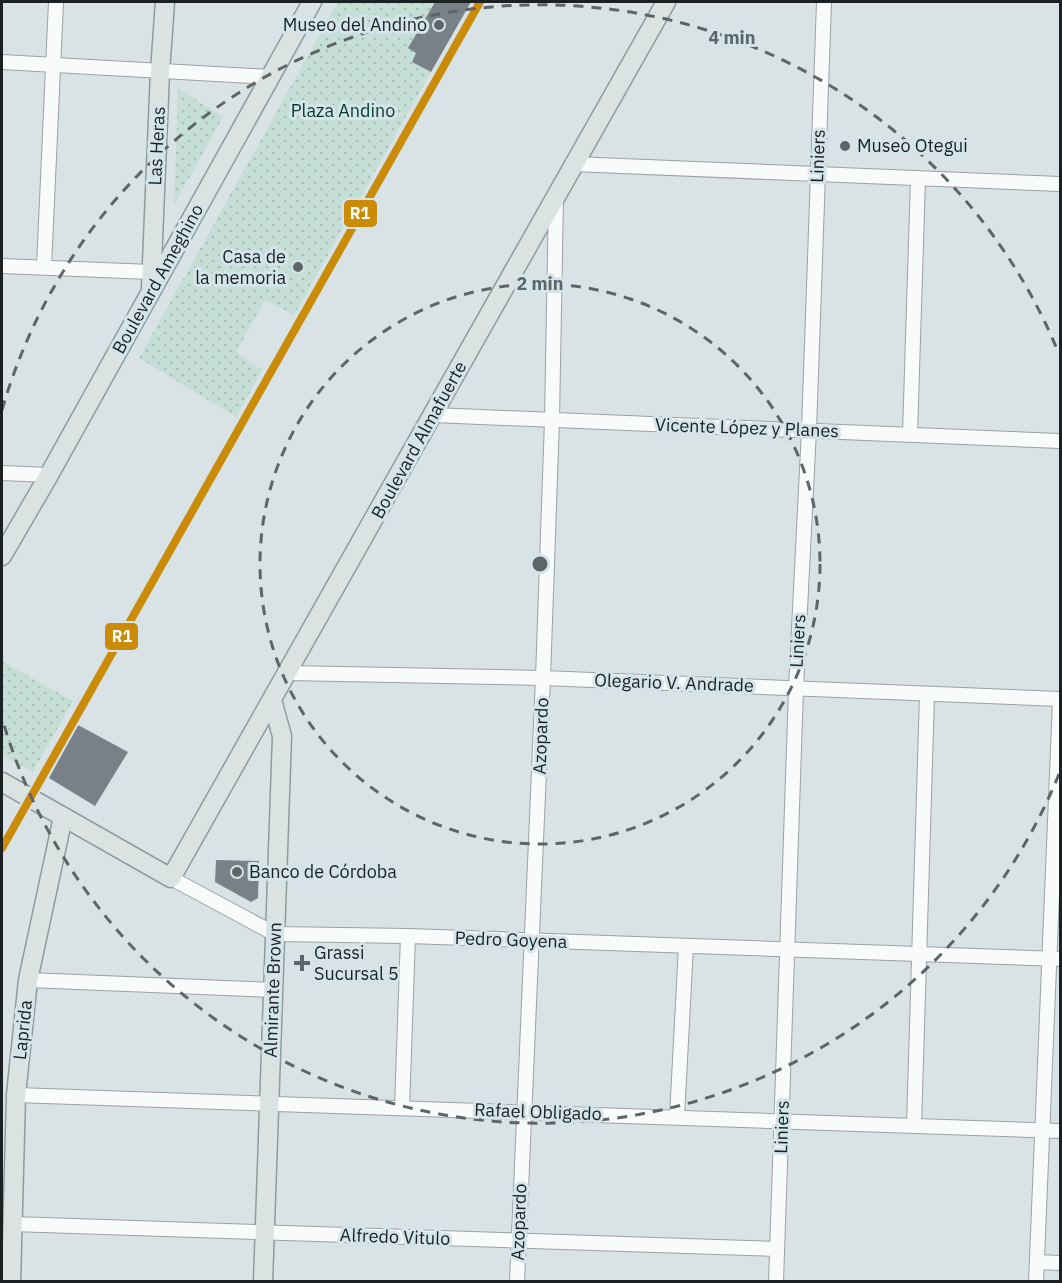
<svg xmlns="http://www.w3.org/2000/svg" width="1062" height="1283" font-family="'IBM Plex Sans',sans-serif">
<style>
.park{fill:url(#park-dots)}
.building{fill:#788188}
.lines{fill:none;stroke-linecap:round;stroke-linejoin:round}
.minor-casing{stroke:#9ba2a4;stroke-width:16}
.major-casing{stroke:#8c9c9d;stroke-width:21}
.minor{stroke:#f9fbfb;stroke-width:14}
.major{stroke:#dae3e2;stroke-width:18}
.rail-1-casing{stroke:#d4e4ea;stroke-width:12}
.rail-1{stroke:#cb8b07;stroke-width:8}
.ring{fill:none;stroke:#5e6567;stroke-width:3;stroke-dasharray:10 8}
.poi-dot{fill:#5e6567;stroke:#d4e4ea;stroke-width:2}
.labels{text-anchor:middle;stroke-width:6;stroke-linejoin:round;paint-order:stroke}
.poi-label{font-size:18px;fill:#1b2123;stroke:#d4e4ea;text-anchor:start}
.park-label{font-size:18px;fill:#003d29;stroke:#d4e4ea}
.street-label{font-size:18px;fill:#1b2123;stroke:#d4e4ea}
.centre{fill:#5e6567;stroke:#d4e4ea;stroke-width:3}
.ring-label{font-size:18px;text-anchor:middle;font-weight:bold;fill:#5e6567;stroke:#d4e4ea;stroke-width:6;stroke-linejoin:round;paint-order:stroke}
.line-badge{stroke:#d4e4ea;stroke-width:2}
.badge-label{font-size:16px;text-anchor:middle;font-weight:bold;fill:#fff}
</style>
<defs>
<pattern id="park-dots" width="8" height="8" patternUnits="userSpaceOnUse" patternTransform="scale(1.5)"><rect width="8" height="8" fill="#c6dfd6"/><path d="M2 2h.1M6 6h.1" fill="none" stroke="#aabfb7" stroke-width="1.8" stroke-linecap="round"/></pattern>
</defs>
<rect width="100%" height="100%" fill="#d9e2e5"/>
<g class="park">
<path d="M 338,2 L 435,2 L 408,48 L 416,53 L 412,62 L 431,72 L 294,315 L 265,300 L 236,352 L 262,370 L 236,417 L 139,358 Z"/>
<path d="M 178,88 L 223,117 L 174,205 Z"/>
<path d="M 2,661 L 73,701 L 33,772 L 2,755 Z"/>
</g>
<g class="building">
<path d="M 435,2 L 471,2 L 431,72 L 412,62 L 416,53 L 408,48 Z"/>
<path d="M 78,725 L 128,752 L 95,806 L 49,778 Z"/>
<path d="M 216,860 L 259,861 L 258,898 L 251,902 L 215,882 Z"/>
</g>
<g class="lines">
<g class="minor-casing">
<g id="minor">
<path d="M 2,62 L 271,77"/>
<path d="M 572,164 L 1060,184"/>
<path d="M 2,266 L 151,272"/>
<path d="M 44,267 L 56,2"/>
<path d="M 433,415 L 1060,441"/>
<path d="M 910,434 L 918,179"/>
<path d="M 2,473 L 49,475"/>
<path d="M 288,673 L 543,678 L 1060,699"/>
<path d="M 171,878 L 275,934 L 408,936 L 1060,959"/>
<path d="M 28,980 L 274,990"/>
<path d="M 16,1095 L 1060,1131"/>
<path d="M 402,1108 L 408,936"/>
<path d="M 677,1117 L 686,946"/>
<path d="M 914,1126 L 927,695"/>
<path d="M 12,1224 L 777,1249"/>
<path d="M 1037,1262 L 1060,1263"/>
<path d="M 517,1282 L 543,678 L 552,420 L 556,196"/>
<path d="M 776,1282 L 796,689 L 809,430 L 824,2"/>
<path d="M 1036,1282 L 1060,701"/>
</g>
</g>
<g class="major-casing">
<g id="major">
<path d="M 151,287 L 160,72 L 165,2"/>
<path d="M 2,556 L 49,475 L 312,2"/>
<path d="M 2,782 L 171,878 C 337,587 499,292 666,2"/>
<path d="M 11,1282 L 16,1095 L 28,980 L 63,817"/>
<path d="M 263,1282 L 282,736 L 272,700"/>
</g>
</g>
<use href="#minor" class="minor"/>
<use href="#major" class="major"/>
<g class="rail-1-casing">
<path id="rail-1" d="M 2,848 L 480,2"/>
</g>
<use href="#rail-1" class="rail-1"/>
</g>
<g class="ring">
<circle cx="540" cy="564" r="280"/>
<path d="M1059 774A560 560 0 0 1 2 718M2 410A560 560 0 0 1 1059 354"/>
</g>
<g class="poi-dot">
<circle cx="439" cy="25" r="6"/>
<circle cx="845" cy="146" r="6"/>
<circle cx="298" cy="267" r="6"/>
<circle cx="237" cy="872" r="6"/>
<path d="M299 954h6v6h6v6h-6v6h-6v-6h-6v-6h6z"/>
</g>
<g class="labels">
<g class="poi-label">
<text x="427" y="31" text-anchor="end">Museo del Andino</text>
<text x="857" y="152">Museo Otegui</text>
<text x="286" y="263" text-anchor="end">Casa de<tspan x="286" dy="21">la memoria</tspan></text>
<text x="249" y="878">Banco de Córdoba</text>
<text x="314" y="959">Grassi<tspan x="314" dy="21">Sucursal 5</tspan></text>
</g>
<g class="park-label">
<text x="343" y="117">Plaza Andino</text>
</g>
<g class="street-label">
<text transform="translate(157 146) rotate(-87)" y="6">Las Heras</text>
<text transform="translate(818 156) rotate(-88)" y="6">Liniers</text>
<text transform="translate(158 279) rotate(-61)" y="6">Boulevard Ameghino</text>
<text transform="translate(747 428) rotate(2)" y="6">Vicente López y Planes</text>
<text transform="translate(419 440) rotate(-61)" y="6">Boulevard Almafuerte</text>
<text transform="translate(798 641) rotate(-87)" y="6">Liniers</text>
<text transform="translate(674 683) rotate(2)" y="6">Olegario V. Andrade</text>
<text transform="translate(541 736) rotate(-88)" y="6">Azopardo</text>
<text transform="translate(511 940) rotate(2)" y="6">Pedro Goyena</text>
<text transform="translate(273 990) rotate(-88)" y="6">Almirante Brown</text>
<text transform="translate(23 1030) rotate(-84)" y="6">Laprida</text>
<text transform="translate(538 1112) rotate(2)" y="6">Rafael Obligado</text>
<text transform="translate(782 1127) rotate(-88)" y="6">Liniers</text>
<text transform="translate(519 1222) rotate(-88)" y="6">Azopardo</text>
<text transform="translate(395 1237) rotate(2)" y="6">Alfredo Vitulo</text>
</g>
</g>
<circle cx="540" cy="564" r="9" class="centre"/>
<g class="ring-label">
<text x="732" y="44">4 min</text>
<text x="540" y="290">2 min</text>
</g>
<g class="line-badge">
<rect x="343" y="199" width="35" height="29" rx="6" fill="#cb8b07"/>
<rect x="104" y="622" width="35" height="29" rx="6" fill="#cb8b07"/>
</g>
<g class="badge-label">
<text x="360" y="219">R1</text>
<text x="122" y="642">R1</text>
</g>
<rect width="1062" height="1283" fill="none" stroke="#1b2123" stroke-width="6"/>
</svg>
